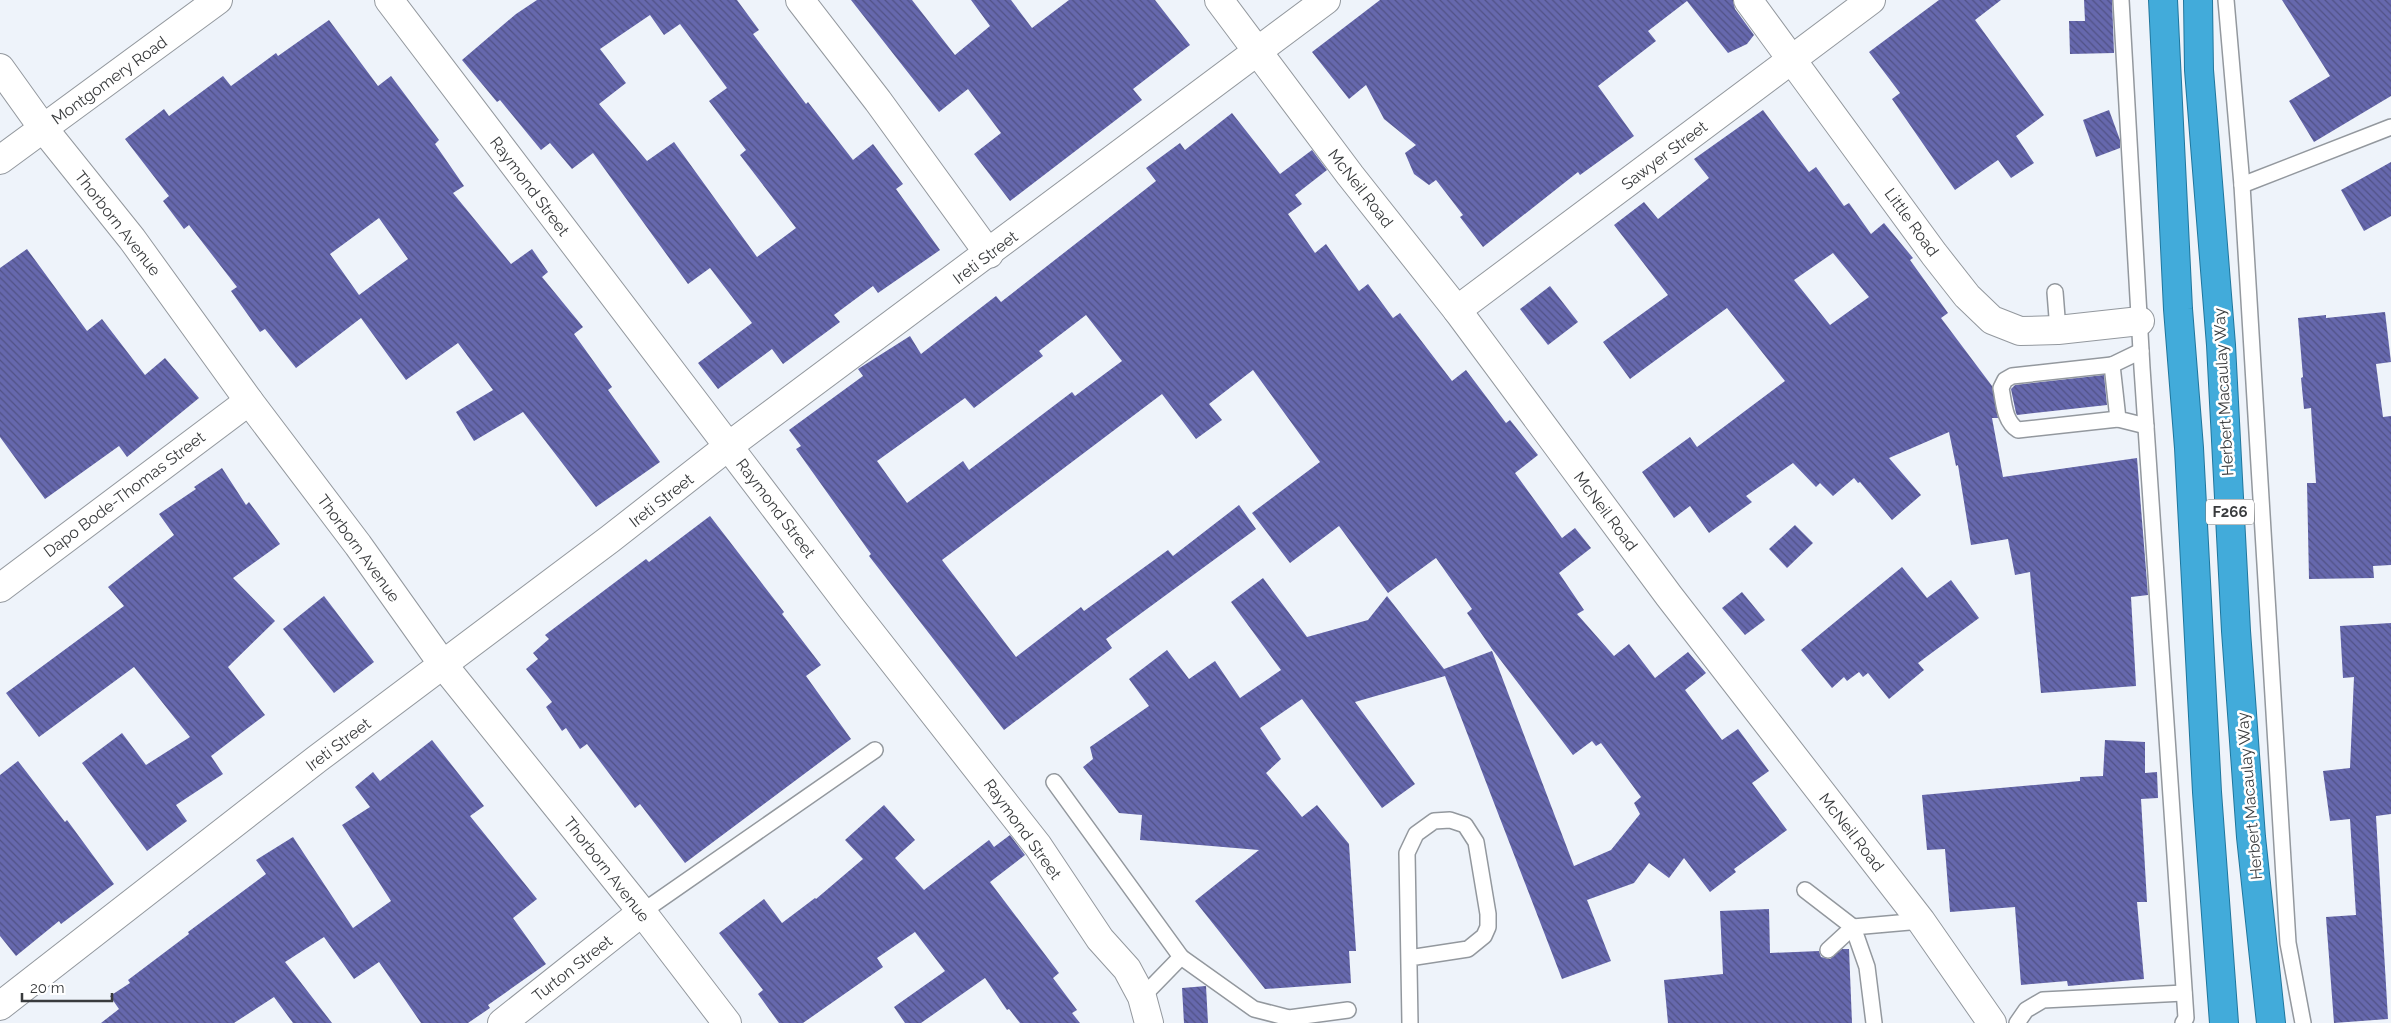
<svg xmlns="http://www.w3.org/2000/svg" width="2391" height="1023" font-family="Raleway,sans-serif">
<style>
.building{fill:url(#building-back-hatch);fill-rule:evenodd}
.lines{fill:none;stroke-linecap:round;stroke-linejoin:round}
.service-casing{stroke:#93989e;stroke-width:18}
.minor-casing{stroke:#93989e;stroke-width:30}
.trunk-casing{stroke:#20769d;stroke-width:30}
.service{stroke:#fff;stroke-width:15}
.minor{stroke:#fff;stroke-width:28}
.trunk{stroke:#42abda;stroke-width:28}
.labels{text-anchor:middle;stroke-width:5;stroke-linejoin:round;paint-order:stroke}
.shield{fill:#fff;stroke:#747677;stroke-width:1}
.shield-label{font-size:15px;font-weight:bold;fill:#393b3d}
.street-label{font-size:16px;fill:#393b3d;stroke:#fff}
</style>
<defs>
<pattern id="building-back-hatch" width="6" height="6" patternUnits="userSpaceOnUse" patternTransform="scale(1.25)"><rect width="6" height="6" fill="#6668ad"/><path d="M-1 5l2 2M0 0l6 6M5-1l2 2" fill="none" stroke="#515286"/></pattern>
</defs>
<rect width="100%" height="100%" fill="#eef3fa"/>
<g class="building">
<path d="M 537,0 L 737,0 L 759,30 L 753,34 L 806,104 L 808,102 L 853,160 L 873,144 L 903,184 L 896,189 L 940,250 L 878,293 L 873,286 L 834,315 L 840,322 L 783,364 L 772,349 L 718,389 L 698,363 L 752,323 L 710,268 L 688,284 L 593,153 L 572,169 L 550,143 L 541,150 L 500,100 L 497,102 L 462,60 L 516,14 ZM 650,15 L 664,35 L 680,24 L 727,88 L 709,101 L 746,150 L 740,155 L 796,228 L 757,257 L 674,142 L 647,161 L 599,104 L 626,83 L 600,49 Z"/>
<path d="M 851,0 L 912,0 L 955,55 L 990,26 L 971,0 L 1011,0 L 1032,28 L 1069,0 L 1155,0 L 1190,45 L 1133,89 L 1142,100 L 1010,201 L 974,154 L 1001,133 L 968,89 L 939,112 Z"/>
<path d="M 1380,0 L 1733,0 L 1735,9 L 1754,35 L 1747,44 L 1728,53 L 1687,1 L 1648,31 L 1656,41 L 1598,86 L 1634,136 L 1580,175 L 1578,172 L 1483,247 L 1460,217 L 1463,215 L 1436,180 L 1429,185 L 1414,174 L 1405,153 L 1416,145 L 1384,119 L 1366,85 L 1349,99 L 1312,52 Z"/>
<path d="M 1939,0 L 2001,0 L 1975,20 L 2044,115 L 2016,136 L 2034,163 L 2011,178 L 1998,160 L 1955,190 L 1892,99 L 1900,93 L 1869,52 Z"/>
<path d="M 2084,0 L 2112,0 L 2114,53 L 2070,54 L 2069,21 L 2085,21 Z"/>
<path d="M 2282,0 L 2391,0 L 2391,96 L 2314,142 L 2289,101 L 2330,76 Z"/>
<path d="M 329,20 L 378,86 L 391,76 L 439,140 L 435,144 L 464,186 L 453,193 L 511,264 L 532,249 L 548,272 L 542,277 L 583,327 L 574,334 L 612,387 L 608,390 L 660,462 L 596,507 L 523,412 L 474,441 L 456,412 L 493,390 L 458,343 L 406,380 L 361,318 L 296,368 L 265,329 L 260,332 L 231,291 L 237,287 L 189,225 L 184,229 L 163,201 L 169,196 L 125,139 L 164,109 L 169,116 L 223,76 L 231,86 L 276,53 L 278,56 ZM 379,218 L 408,259 L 359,295 L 330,254 Z"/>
<path d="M 1763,110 L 1809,172 L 1816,167 L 1844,206 L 1849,203 L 1871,234 L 1884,223 L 1913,258 L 1910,260 L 1948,313 L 1941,318 L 1992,386 L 1998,418 L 1992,418 L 2003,477 L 2137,458 L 2148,595 L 2131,597 L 2136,686 L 2041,693 L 2030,572 L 2015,575 L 2008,539 L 1971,545 L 1958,465 L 1956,466 L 1949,432 L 1889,458 L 1921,495 L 1892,520 L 1860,482 L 1858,483 L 1854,478 L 1833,496 L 1820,483 L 1816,487 L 1793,463 L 1746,496 L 1752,502 L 1709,533 L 1690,506 L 1674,518 L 1642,472 L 1690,437 L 1697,447 L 1785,381 L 1727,308 L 1630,379 L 1603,342 L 1668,295 L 1614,225 L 1644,202 L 1658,219 L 1709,178 L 1694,159 ZM 1833,253 L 1869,297 L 1830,325 L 1794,280 Z"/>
<path d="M 2109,110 L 2120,140 L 2120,148 L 2096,157 L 2083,120 Z"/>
<path d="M 1232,113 L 1280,174 L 1312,150 L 1327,170 L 1295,195 L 1302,204 L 1288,214 L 1315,253 L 1326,244 L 1359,291 L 1368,284 L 1393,318 L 1400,313 L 1452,381 L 1466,370 L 1506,423 L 1510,420 L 1538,455 L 1515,473 L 1562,538 L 1575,528 L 1591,548 L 1559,573 L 1584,610 L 1577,614 L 1614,656 L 1629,644 L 1655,678 L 1688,652 L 1706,673 L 1685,690 L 1722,740 L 1738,729 L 1769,771 L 1752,783 L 1787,830 L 1734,869 L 1736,872 L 1710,892 L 1684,858 L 1669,878 L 1649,863 L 1634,883 L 1587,900 L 1611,961 L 1562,979 L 1445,676 L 1355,702 L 1415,784 L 1382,808 L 1302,699 L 1260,728 L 1281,759 L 1266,773 L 1302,817 L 1317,805 L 1349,844 L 1356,951 L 1349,951 L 1351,983 L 1265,989 L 1195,901 L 1259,850 L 1140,840 L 1142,815 L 1119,813 L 1083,767 L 1093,759 L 1090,747 L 1149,706 L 1129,679 L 1167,650 L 1189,679 L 1215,661 L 1240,698 L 1281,670 L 1231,602 L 1263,578 L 1307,637 L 1368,620 L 1387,596 L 1444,669 L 1492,651 L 1574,866 L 1611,850 L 1640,814 L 1634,803 L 1641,797 L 1601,743 L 1596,746 L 1592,741 L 1573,755 L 1492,649 L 1467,613 L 1472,609 L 1436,558 L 1388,593 L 1339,526 L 1290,563 L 1252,513 L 1320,462 L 1253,370 L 1209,404 L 1222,420 L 1196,439 L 1162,394 L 942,560 L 1016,657 L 1081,607 L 1084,611 L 1168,550 L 1173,556 L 1239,505 L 1256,529 L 1106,639 L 1112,648 L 1004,730 L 869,556 L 871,554 L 796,449 L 801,446 L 789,430 L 863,376 L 858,369 L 910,336 L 921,354 L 996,296 L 1001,302 L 1156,181 L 1146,168 L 1180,143 L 1185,150 ZM 1086,315 L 1122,361 L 1075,396 L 1072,392 L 969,470 L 963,461 L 907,503 L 877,461 L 965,398 L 974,408 L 1043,356 L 1039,351 Z"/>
<path d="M 2391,162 L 2391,216 L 2364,231 L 2341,190 Z"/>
<path d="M 27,249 L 87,331 L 102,319 L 145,375 L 165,358 L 199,398 L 127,457 L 119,446 L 45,499 L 0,437 L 0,268 Z"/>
<path d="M 1550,286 L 1578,322 L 1548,345 L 1520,309 Z"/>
<path d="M 2385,312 L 2391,362 L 2376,364 L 2383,417 L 2391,416 L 2391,565 L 2373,566 L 2374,578 L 2309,579 L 2307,483 L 2316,483 L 2311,408 L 2304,409 L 2301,378 L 2303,377 L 2298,318 L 2326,315 L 2326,318 Z"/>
<path d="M 2104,375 L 2107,405 L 2017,415 L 2016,413 L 2011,389 L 2015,385 Z"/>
<path d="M 222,468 L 246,505 L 249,502 L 280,544 L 233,578 L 275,621 L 228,667 L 265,715 L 211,756 L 223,774 L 176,805 L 187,821 L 147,851 L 82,763 L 122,733 L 146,765 L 190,737 L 134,667 L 39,737 L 6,693 L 124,606 L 108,587 L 174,535 L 159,514 L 196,489 L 194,487 Z"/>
<path d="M 710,516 L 784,612 L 782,614 L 821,665 L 806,676 L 851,739 L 685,863 L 640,804 L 635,808 L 587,744 L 580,749 L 566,728 L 562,731 L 546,707 L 552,702 L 526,669 L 538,659 L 533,653 L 549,639 L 545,635 L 646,559 L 649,562 Z"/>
<path d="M 1795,525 L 1813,543 L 1787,568 L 1769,549 Z"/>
<path d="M 1902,567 L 1927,598 L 1951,580 L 1979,618 L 1918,663 L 1924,670 L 1889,699 L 1868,673 L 1863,677 L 1859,672 L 1847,681 L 1844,677 L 1832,688 L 1801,650 Z"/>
<path d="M 1742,592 L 1765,620 L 1745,635 L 1722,608 Z"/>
<path d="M 324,596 L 374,662 L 334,693 L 283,629 Z"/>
<path d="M 2391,623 L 2391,814 L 2376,816 L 2388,1019 L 2334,1023 L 2326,917 L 2356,915 L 2350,819 L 2330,821 L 2323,771 L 2350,768 L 2354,677 L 2343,678 L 2340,626 Z"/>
<path d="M 432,740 L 484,806 L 470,816 L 537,899 L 513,918 L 546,964 L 488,1005 L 490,1008 L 468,1023 L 421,1023 L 379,962 L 354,979 L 324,937 L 285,962 L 332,1023 L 293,1023 L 274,997 L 234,1023 L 101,1023 L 119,1009 L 110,996 L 130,983 L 128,980 L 189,934 L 188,932 L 266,874 L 256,860 L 293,837 L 353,928 L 391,901 L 342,825 L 370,807 L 355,787 L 373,772 L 380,781 Z"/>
<path d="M 2105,740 L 2145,742 L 2145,773 L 2157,772 L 2158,798 L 2141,799 L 2147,902 L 2137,902 L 2144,979 L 2068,986 L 2067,981 L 2021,985 L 2015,907 L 1950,912 L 1945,849 L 1927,850 L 1922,795 L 2080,781 L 2080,777 L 2103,776 Z"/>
<path d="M 18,761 L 65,822 L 67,820 L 114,884 L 61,924 L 59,921 L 16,956 L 0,936 L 0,775 Z"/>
<path d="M 884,805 L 915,840 L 895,858 L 924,890 L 989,840 L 994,847 L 1010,835 L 1025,855 L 990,882 L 1059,973 L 1053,978 L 1077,1010 L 1072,1013 L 1080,1023 L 1020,1023 L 1009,1009 L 1007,1010 L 985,978 L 921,1023 L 905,1023 L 894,1007 L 945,971 L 915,932 L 877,958 L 883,967 L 803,1023 L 779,1023 L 758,994 L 763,990 L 719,933 L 764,899 L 782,923 L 815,898 L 816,899 L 863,859 L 845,840 Z"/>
<path d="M 1769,909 L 1770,953 L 1819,951 L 1821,957 L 1830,959 L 1842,949 L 1849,949 L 1852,1023 L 1668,1023 L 1664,980 L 1723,974 L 1720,911 Z"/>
<path d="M 1206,986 L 1208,1023 L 1184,1023 L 1182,988 Z"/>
</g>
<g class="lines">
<g class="service-casing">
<g id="service">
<path d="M 2121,0 L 2142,368 L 2186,1018 L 2183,1023"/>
<path d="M 2226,0 L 2242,185 L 2288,943 L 2303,1023"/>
<path d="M 2242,185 L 2391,127"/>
<path d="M 2055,292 L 2058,330"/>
<path d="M 2141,351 L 2112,365 L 2118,419 L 2146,426"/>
<path d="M 2112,365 L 2012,376 L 2005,380 L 2001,388 C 2004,403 2004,421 2018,430 L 2118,419"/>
<path d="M 1054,782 L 1181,957 L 1254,1009 L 1289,1018 L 1348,1010"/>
<path d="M 1805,890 L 1853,927 L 1867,967 L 1874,1023"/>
<path d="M 642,912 L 875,750"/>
<path d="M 1828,950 L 1853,927 L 1921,921"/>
<path d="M 1409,958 L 1468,949 L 1484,936 L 1488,927 L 1488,914 L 1476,842 L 1465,825 L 1450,820 L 1434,821 L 1416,834 L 1407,853 L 1410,1023"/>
<path d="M 1142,997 L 1181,957"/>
<path d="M 2017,1023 L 2026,1010 L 2043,1000 L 2184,993"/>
</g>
</g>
<g class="minor-casing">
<g id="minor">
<path d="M 389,0 L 852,609 L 1038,846 L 1100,939 L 1127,969 L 1142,997 L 1149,1023"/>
<path d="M 800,0 L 878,101 L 989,254"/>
<path d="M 1219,0 L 1350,175 L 1457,310 L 1669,596 L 1921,921 L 1992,1023"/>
<path d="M 1748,0 L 1934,254 L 1967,296 L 1992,320 L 2020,331 L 2058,330 L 2140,321"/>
<path d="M 0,68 L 43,128 L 132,239 L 249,401 L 358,545 L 444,666 L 642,912 L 727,1023"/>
<path d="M 0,160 L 218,0"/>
<path d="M 1457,310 L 1871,0"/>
<path d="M 0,588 L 249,401"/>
<path d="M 0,1006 L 317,759 L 610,539 L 730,445 L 1326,0"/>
<path d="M 502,1023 L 642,912"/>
</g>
</g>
<g class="trunk-casing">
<g id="trunk">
<path d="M 2163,0 L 2178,309 L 2189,448 L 2207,792 L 2224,1023"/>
<path d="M 2198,0 L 2199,70 L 2221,345 L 2236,631 L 2251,837 L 2271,1023"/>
</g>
</g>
<use href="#service" class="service"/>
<use href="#minor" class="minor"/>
<use href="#trunk" class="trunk"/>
</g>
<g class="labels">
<rect class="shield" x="2206" y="499.5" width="48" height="25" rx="4"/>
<g class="shield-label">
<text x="2230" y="517">F266</text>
</g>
<g class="street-label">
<text transform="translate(109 80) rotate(-36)" y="6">Montgomery Road</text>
<text transform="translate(1664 155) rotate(-37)" y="6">Sawyer Street</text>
<text transform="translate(530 186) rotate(53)" y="6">Raymond Street</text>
<text transform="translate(1361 188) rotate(52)" y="6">McNeil Road</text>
<text transform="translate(1912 222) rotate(54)" y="6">Little Road</text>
<text transform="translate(118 223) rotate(52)" y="6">Thorborn Avenue</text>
<text transform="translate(985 257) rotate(-37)" y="6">Ireti Street</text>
<text transform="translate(2223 392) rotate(-93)" y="6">Herbert Macaulay Way</text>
<text transform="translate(124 494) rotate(-37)" y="6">Dapo Bode-Thomas Street</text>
<text transform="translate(661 500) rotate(-38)" y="6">Ireti Street</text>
<text transform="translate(776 508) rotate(53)" y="6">Raymond Street</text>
<text transform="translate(1606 511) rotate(53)" y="6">McNeil Road</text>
<text transform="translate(359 548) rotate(54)" y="6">Thorborn Avenue</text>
<text transform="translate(338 744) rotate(-37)" y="6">Ireti Street</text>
<text transform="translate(2249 796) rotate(-95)" y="6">Herbert Macaulay Way</text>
<text transform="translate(1023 829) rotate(54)" y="6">Raymond Street</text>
<text transform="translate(1852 832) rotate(52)" y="6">McNeil Road</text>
<text transform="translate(607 869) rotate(52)" y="6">Thorborn Avenue</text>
<text transform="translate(572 968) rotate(-38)" y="6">Turton Street</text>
</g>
</g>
<path d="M22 993v8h90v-8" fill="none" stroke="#393b3d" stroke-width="2.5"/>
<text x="30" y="993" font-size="15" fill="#393b3d" stroke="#ffffff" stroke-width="4" paint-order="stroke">20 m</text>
</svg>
